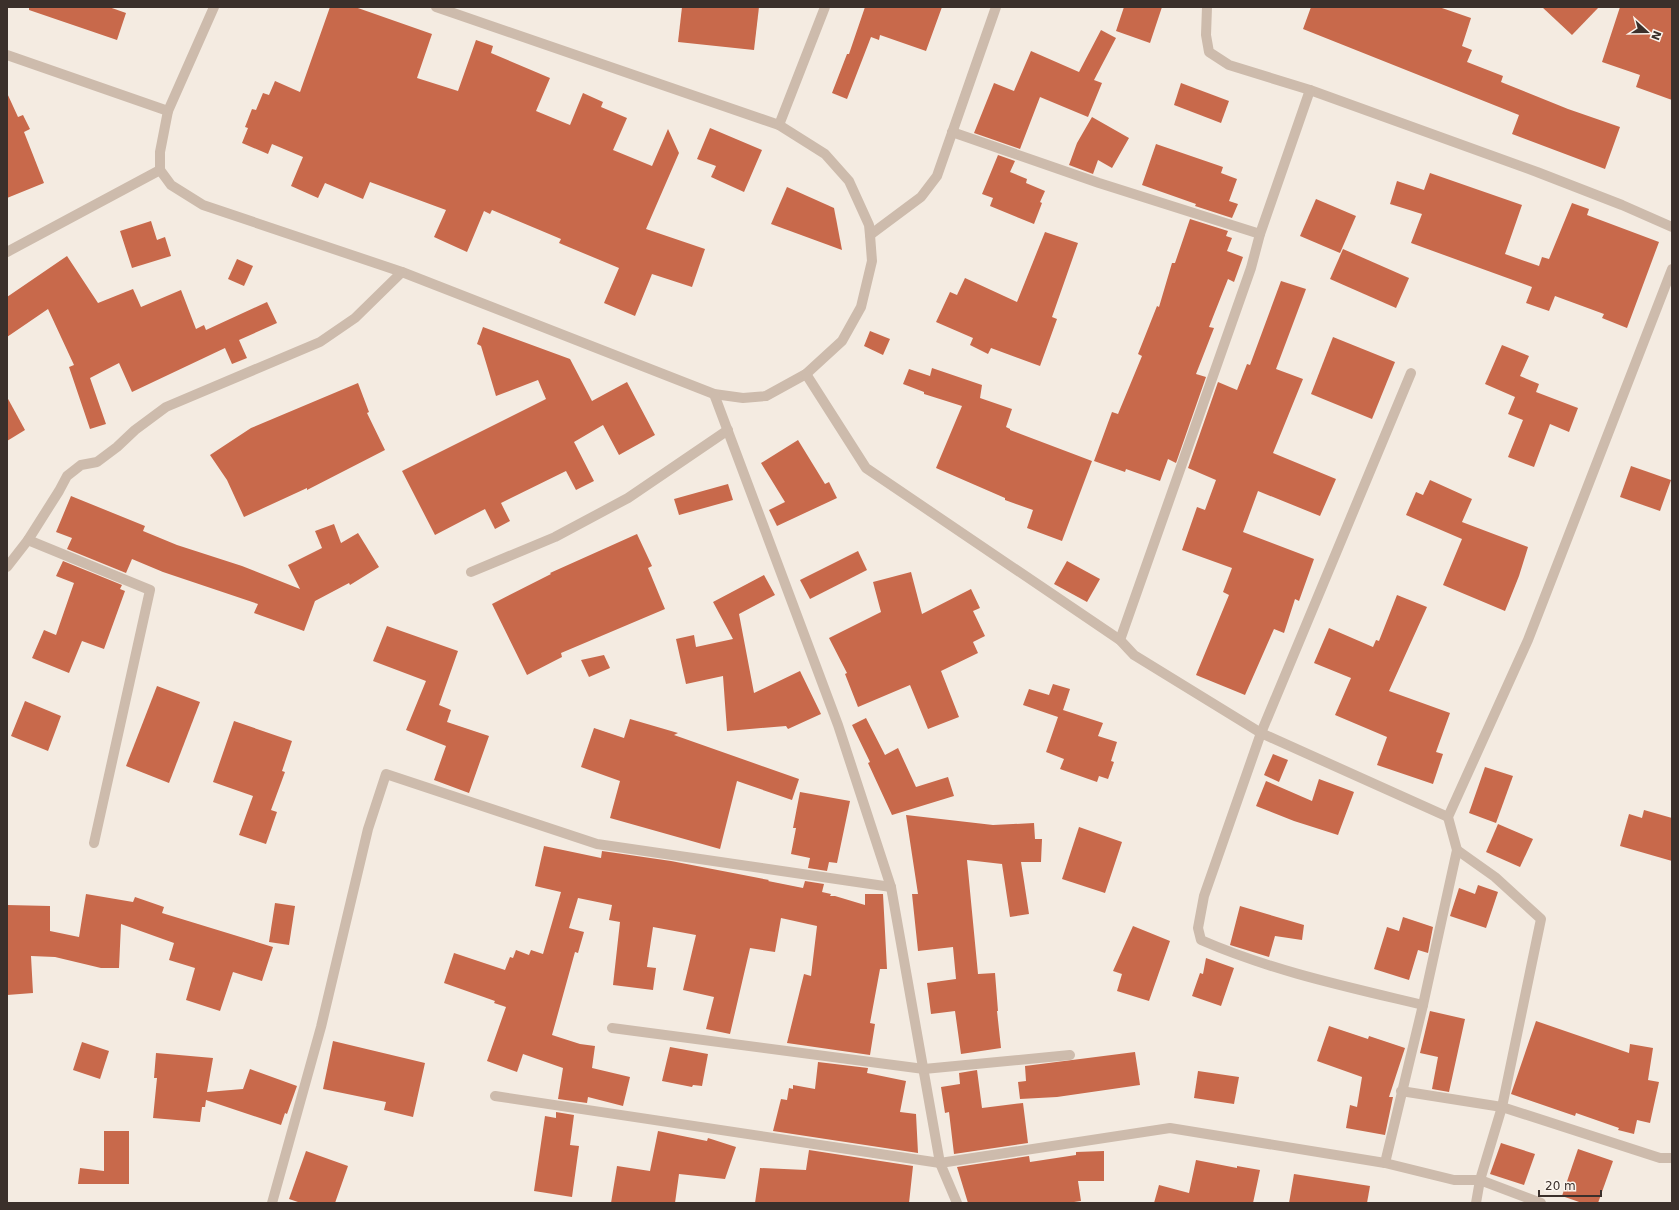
<svg xmlns="http://www.w3.org/2000/svg" width="1679" height="1210" font-family="'DejaVu Sans',sans-serif">
<style>
.building{fill:#c8694b}
.lines{fill:none;stroke-linecap:round;stroke-linejoin:round}
.street{stroke:#cdbbac;stroke-width:10}
</style>
<rect width="100%" height="100%" fill="#f4ebe1"/>
<g class="building">
<path d="M 29,7 L 109,7 L 126,13 L 117,40 L 29,10 Z"/>
<path d="M 330,7 L 355,7 L 432,34 L 417,78 L 458,91 L 476,40 L 493,46 L 491,53 L 550,78 L 536,111 L 570,125 L 583,93 L 603,102 L 601,107 L 627,118 L 613,150 L 652,166 L 668,129 L 679,153 L 646,229 L 705,249 L 692,287 L 652,274 L 635,316 L 604,303 L 619,268 L 559,243 L 561,239 L 492,210 L 490,214 L 484,211 L 467,252 L 434,237 L 446,210 L 370,182 L 363,199 L 325,183 L 318,198 L 291,186 L 303,157 L 272,144 L 268,154 L 242,143 L 248,128 L 245,127 L 252,109 L 256,110 L 263,93 L 269,95 L 275,81 L 300,92 Z"/>
<path d="M 682,7 L 759,7 L 754,50 L 678,42 Z"/>
<path d="M 865,7 L 942,7 L 926,51 L 880,35 L 879,40 L 871,37 L 847,99 L 832,93 L 847,54 L 849,54 Z"/>
<path d="M 1124,7 L 1162,7 L 1150,43 L 1116,31 Z"/>
<path d="M 1311,7 L 1439,7 L 1471,18 L 1462,46 L 1472,50 L 1467,62 L 1503,76 L 1501,82 L 1568,109 L 1620,127 L 1605,169 L 1512,134 L 1519,115 L 1303,29 Z"/>
<path d="M 1542,7 L 1599,7 L 1572,35 Z"/>
<path d="M 1620,7 L 1672,7 L 1672,100 L 1636,87 L 1640,75 L 1602,62 Z"/>
<path d="M 1101,30 L 1116,38 L 1094,80 L 1102,83 L 1088,117 L 1040,97 L 1020,149 L 974,133 L 994,83 L 1014,91 L 1031,51 L 1079,72 Z"/>
<path d="M 1181,83 L 1229,101 L 1221,123 L 1174,105 Z"/>
<path d="M 7,93 L 18,117 L 23,115 L 30,129 L 24,132 L 44,183 L 7,198 Z"/>
<path d="M 1092,117 L 1129,138 L 1112,168 L 1098,160 L 1093,174 L 1069,165 L 1077,143 Z"/>
<path d="M 710,128 L 762,150 L 744,192 L 711,177 L 716,166 L 697,159 Z"/>
<path d="M 1156,144 L 1223,167 L 1221,173 L 1237,179 L 1229,201 L 1238,204 L 1232,218 L 1195,206 L 1196,204 L 1142,185 Z"/>
<path d="M 998,155 L 1015,161 L 1010,172 L 1027,179 L 1026,183 L 1045,191 L 1040,202 L 1042,203 L 1034,224 L 990,206 L 993,198 L 982,194 Z"/>
<path d="M 1430,173 L 1522,205 L 1505,254 L 1539,266 L 1542,257 L 1549,259 L 1572,203 L 1589,209 L 1587,215 L 1659,242 L 1627,328 L 1602,318 L 1604,314 L 1555,296 L 1549,311 L 1526,303 L 1532,287 L 1411,243 L 1422,214 L 1390,204 L 1397,181 L 1424,190 Z"/>
<path d="M 787,187 L 834,208 L 842,250 L 771,224 Z"/>
<path d="M 1316,199 L 1356,216 L 1340,253 L 1300,236 Z"/>
<path d="M 1190,219 L 1228,231 L 1226,236 L 1232,238 L 1227,251 L 1243,257 L 1234,282 L 1228,279 L 1209,327 L 1214,328 L 1196,374 L 1206,377 L 1176,463 L 1168,459 L 1160,481 L 1126,469 L 1125,472 L 1094,461 L 1112,412 L 1118,414 L 1142,356 L 1138,354 L 1157,306 L 1159,307 L 1172,263 L 1175,263 Z"/>
<path d="M 151,221 L 157,240 L 165,237 L 171,256 L 132,268 L 120,231 Z"/>
<path d="M 1045,232 L 1078,243 L 1052,317 L 1057,319 L 1040,366 L 991,348 L 988,354 L 970,345 L 973,338 L 936,322 L 950,292 L 957,295 L 965,278 L 1017,302 Z"/>
<path d="M 1343,249 L 1409,278 L 1396,308 L 1330,279 Z"/>
<path d="M 67,256 L 98,303 L 133,289 L 141,307 L 181,290 L 196,329 L 204,325 L 206,330 L 267,302 L 277,323 L 239,340 L 247,358 L 232,364 L 225,348 L 132,392 L 119,363 L 90,378 L 106,424 L 90,429 L 69,367 L 74,365 L 48,309 L 7,337 L 7,297 Z"/>
<path d="M 237,259 L 253,266 L 244,286 L 228,279 Z"/>
<path d="M 1281,281 L 1306,289 L 1276,369 L 1303,379 L 1273,453 L 1336,479 L 1320,516 L 1258,491 L 1243,532 L 1314,559 L 1299,601 L 1295,599 L 1284,633 L 1274,629 L 1245,695 L 1196,675 L 1229,595 L 1223,592 L 1232,568 L 1182,550 L 1197,507 L 1205,510 L 1216,480 L 1188,468 L 1218,382 L 1237,390 L 1247,364 L 1250,365 Z"/>
<path d="M 483,327 L 570,359 L 592,401 L 627,382 L 655,435 L 619,455 L 603,425 L 574,442 L 594,481 L 576,490 L 566,471 L 501,503 L 510,521 L 495,529 L 485,509 L 435,535 L 402,471 L 546,399 L 538,380 L 496,396 L 481,346 L 477,344 Z"/>
<path d="M 870,331 L 890,339 L 883,355 L 864,346 Z"/>
<path d="M 1333,337 L 1395,362 L 1372,419 L 1311,394 Z"/>
<path d="M 1502,345 L 1529,356 L 1520,376 L 1539,384 L 1536,392 L 1578,408 L 1569,432 L 1550,424 L 1534,467 L 1508,457 L 1523,420 L 1508,414 L 1515,397 L 1485,384 Z"/>
<path d="M 932,368 L 982,385 L 980,398 L 1012,409 L 1006,427 L 1010,429 L 1010,430 L 1092,461 L 1062,541 L 1027,528 L 1033,510 L 1005,500 L 1005,498 L 936,468 L 962,406 L 924,394 L 924,392 L 903,384 L 909,369 L 930,376 Z"/>
<path d="M 358,383 L 369,412 L 367,413 L 385,450 L 307,490 L 307,488 L 244,517 L 227,480 L 210,455 L 251,428 Z"/>
<path d="M 7,397 L 25,430 L 7,441 Z"/>
<path d="M 798,440 L 825,484 L 829,482 L 837,498 L 777,526 L 769,510 L 785,502 L 761,463 Z"/>
<path d="M 1631,466 L 1671,480 L 1660,511 L 1620,497 Z"/>
<path d="M 1430,480 L 1472,499 L 1462,522 L 1528,547 L 1519,576 L 1505,611 L 1443,585 L 1462,539 L 1406,515 L 1416,492 L 1423,495 Z"/>
<path d="M 728,484 L 733,500 L 679,515 L 674,499 Z"/>
<path d="M 71,496 L 145,526 L 143,531 L 177,545 L 242,566 L 300,589 L 288,565 L 322,548 L 315,531 L 334,524 L 341,543 L 358,533 L 379,567 L 350,585 L 349,583 L 315,601 L 304,631 L 254,613 L 258,604 L 163,572 L 132,559 L 126,573 L 67,549 L 72,538 L 56,532 Z"/>
<path d="M 637,534 L 652,566 L 648,568 L 665,609 L 561,653 L 562,657 L 527,675 L 492,604 L 551,574 L 550,573 Z"/>
<path d="M 858,551 L 867,570 L 810,599 L 800,580 Z"/>
<path d="M 63,561 L 122,585 L 120,589 L 125,591 L 104,649 L 82,641 L 69,673 L 32,658 L 44,630 L 56,635 L 74,583 L 56,576 Z"/>
<path d="M 1067,561 L 1100,579 L 1087,602 L 1054,584 Z"/>
<path d="M 911,572 L 922,614 L 971,589 L 980,608 L 973,611 L 985,636 L 973,642 L 978,653 L 941,671 L 959,717 L 928,729 L 910,685 L 858,707 L 845,674 L 847,673 L 829,638 L 881,612 L 873,582 Z"/>
<path d="M 764,575 L 775,595 L 739,614 L 754,693 L 800,671 L 821,714 L 788,729 L 786,726 L 727,731 L 723,676 L 686,684 L 676,639 L 694,635 L 696,647 L 733,639 L 713,602 Z"/>
<path d="M 1397,595 L 1427,607 L 1389,691 L 1450,713 L 1436,752 L 1443,754 L 1433,784 L 1377,765 L 1387,737 L 1335,715 L 1351,678 L 1314,663 L 1329,628 L 1373,647 L 1376,640 L 1379,641 Z"/>
<path d="M 387,626 L 458,651 L 439,705 L 451,710 L 447,722 L 489,736 L 469,793 L 434,780 L 446,746 L 406,730 L 426,681 L 373,661 Z"/>
<path d="M 604,655 L 610,668 L 589,677 L 581,660 Z"/>
<path d="M 1053,684 L 1070,689 L 1063,710 L 1103,723 L 1098,736 L 1117,742 L 1111,761 L 1114,762 L 1108,779 L 1099,776 L 1097,782 L 1060,769 L 1064,759 L 1046,752 L 1058,717 L 1023,705 L 1029,689 L 1049,695 Z"/>
<path d="M 157,686 L 200,702 L 169,783 L 126,766 Z"/>
<path d="M 25,701 L 61,716 L 48,751 L 11,736 Z"/>
<path d="M 866,718 L 885,755 L 898,748 L 916,787 L 948,777 L 954,796 L 892,815 L 868,763 L 870,762 L 852,725 Z"/>
<path d="M 630,719 L 678,733 L 674,735 L 799,779 L 792,800 L 737,781 L 720,849 L 610,818 L 620,781 L 581,767 L 594,728 L 624,738 Z"/>
<path d="M 234,721 L 292,741 L 282,771 L 285,772 L 271,810 L 277,812 L 266,844 L 239,835 L 253,796 L 213,782 Z"/>
<path d="M 1273,754 L 1288,760 L 1279,782 L 1264,775 Z"/>
<path d="M 1485,767 L 1513,776 L 1496,823 L 1469,813 Z"/>
<path d="M 1319,779 L 1354,792 L 1338,835 L 1294,821 L 1256,806 L 1266,781 L 1312,801 Z"/>
<path d="M 800,792 L 850,801 L 837,863 L 829,862 L 827,871 L 808,868 L 810,858 L 791,854 L 796,828 L 793,828 Z"/>
<path d="M 1644,810 L 1672,818 L 1672,861 L 1620,846 L 1629,814 L 1642,818 Z"/>
<path d="M 906,815 L 993,825 L 1034,823 L 1035,839 L 1042,839 L 1041,862 L 1021,862 L 1029,914 L 1010,917 L 1002,864 L 967,860 L 978,974 L 995,973 L 998,1011 L 997,1011 L 1001,1048 L 961,1054 L 955,1011 L 931,1014 L 927,983 L 956,979 L 953,947 L 918,951 L 912,894 L 918,894 Z"/>
<path d="M 1498,824 L 1533,839 L 1520,867 L 1486,852 Z"/>
<path d="M 1079,827 L 1122,842 L 1105,893 L 1062,879 Z"/>
<path d="M 544,846 L 601,858 L 602,851 L 671,861 L 769,880 L 768,881 L 803,888 L 805,881 L 824,884 L 822,892 L 831,894 L 830,896 L 835,896 L 865,905 L 865,894 L 883,894 L 887,969 L 880,969 L 870,1023 L 875,1024 L 870,1055 L 787,1043 L 804,974 L 811,976 L 817,926 L 781,918 L 775,952 L 750,948 L 730,1034 L 706,1029 L 714,997 L 683,990 L 696,935 L 653,927 L 647,967 L 656,968 L 653,990 L 613,985 L 620,922 L 609,920 L 612,905 L 578,898 L 569,928 L 584,932 L 578,953 L 575,952 L 552,1035 L 580,1044 L 595,1046 L 592,1068 L 630,1077 L 623,1106 L 588,1097 L 587,1103 L 558,1099 L 563,1068 L 523,1054 L 517,1072 L 487,1061 L 506,1007 L 494,1003 L 495,1001 L 444,983 L 454,953 L 505,970 L 510,957 L 513,958 L 516,950 L 529,955 L 531,950 L 543,954 L 561,892 L 535,886 Z"/>
<path d="M 1478,885 L 1498,892 L 1486,928 L 1450,916 L 1459,888 L 1475,894 Z"/>
<path d="M 86,894 L 133,902 L 135,897 L 164,907 L 162,913 L 273,947 L 262,981 L 233,972 L 220,1011 L 186,1000 L 195,968 L 169,960 L 174,943 L 121,924 L 119,968 L 101,968 L 55,957 L 31,956 L 33,993 L 7,995 L 7,905 L 50,906 L 50,931 L 79,937 Z"/>
<path d="M 275,903 L 295,906 L 289,945 L 269,942 Z"/>
<path d="M 1240,906 L 1304,925 L 1302,940 L 1275,936 L 1269,957 L 1230,945 Z"/>
<path d="M 1403,917 L 1433,927 L 1428,953 L 1418,950 L 1409,980 L 1374,969 L 1387,927 L 1399,931 Z"/>
<path d="M 1133,926 L 1170,941 L 1149,1001 L 1117,991 L 1122,974 L 1113,971 Z"/>
<path d="M 1206,958 L 1234,968 L 1221,1006 L 1192,996 L 1200,973 L 1203,974 Z"/>
<path d="M 1430,1011 L 1465,1019 L 1449,1092 L 1432,1089 L 1438,1057 L 1420,1053 Z"/>
<path d="M 1536,1021 L 1629,1053 L 1630,1044 L 1653,1048 L 1648,1080 L 1659,1082 L 1650,1123 L 1637,1120 L 1634,1134 L 1618,1130 L 1619,1128 L 1576,1113 L 1575,1116 L 1511,1094 Z"/>
<path d="M 1329,1026 L 1368,1039 L 1369,1036 L 1405,1048 L 1389,1097 L 1393,1097 L 1385,1135 L 1346,1128 L 1350,1105 L 1357,1107 L 1362,1077 L 1317,1061 Z"/>
<path d="M 333,1041 L 425,1063 L 413,1117 L 384,1110 L 386,1102 L 323,1089 Z"/>
<path d="M 82,1042 L 109,1051 L 100,1079 L 73,1070 Z"/>
<path d="M 670,1047 L 708,1054 L 702,1086 L 693,1085 L 692,1087 L 662,1081 Z"/>
<path d="M 1135,1052 L 1140,1085 L 1057,1097 L 1020,1099 L 1018,1082 L 1026,1081 L 1025,1066 Z"/>
<path d="M 156,1053 L 213,1058 L 207,1092 L 243,1089 L 250,1069 L 297,1086 L 287,1114 L 285,1113 L 281,1125 L 206,1100 L 205,1107 L 202,1107 L 200,1122 L 153,1118 L 157,1078 L 154,1078 Z"/>
<path d="M 818,1062 L 868,1068 L 867,1073 L 906,1081 L 900,1112 L 916,1114 L 918,1153 L 773,1131 L 781,1099 L 787,1100 L 789,1088 L 793,1089 L 793,1085 L 815,1089 Z"/>
<path d="M 977,1070 L 982,1108 L 1023,1103 L 1028,1143 L 954,1154 L 949,1112 L 945,1113 L 941,1087 L 960,1084 L 959,1073 Z"/>
<path d="M 1198,1071 L 1239,1077 L 1234,1104 L 1194,1098 Z"/>
<path d="M 556,1112 L 574,1115 L 570,1145 L 579,1146 L 572,1197 L 534,1191 L 545,1116 L 556,1118 Z"/>
<path d="M 104,1131 L 129,1131 L 129,1184 L 78,1184 L 80,1168 L 104,1171 Z"/>
<path d="M 658,1131 L 707,1141 L 708,1138 L 736,1147 L 725,1179 L 679,1174 L 675,1203 L 611,1203 L 617,1166 L 650,1171 Z"/>
<path d="M 1501,1143 L 1535,1154 L 1524,1185 L 1490,1174 Z"/>
<path d="M 1578,1149 L 1613,1161 L 1598,1203 L 1582,1203 L 1562,1196 Z"/>
<path d="M 809,1150 L 913,1166 L 909,1203 L 755,1203 L 760,1168 L 806,1170 Z"/>
<path d="M 306,1151 L 348,1166 L 335,1203 L 301,1203 L 289,1199 Z"/>
<path d="M 1104,1151 L 1104,1181 L 1078,1181 L 1081,1201 L 1067,1203 L 968,1203 L 957,1167 L 1029,1156 L 1030,1162 L 1076,1155 L 1076,1152 Z"/>
<path d="M 1196,1160 L 1237,1168 L 1237,1166 L 1260,1170 L 1253,1203 L 1154,1203 L 1159,1185 L 1189,1193 Z"/>
<path d="M 1294,1174 L 1370,1186 L 1367,1203 L 1289,1203 Z"/>
</g>
<g class="lines">
<g class="street">
<path d="M 214,7 L 168,111 L 160,152 L 160,170 L 171,185 L 203,205 L 402,272 L 714,394 L 743,398 L 766,396 L 806,374 L 842,341 L 861,307 L 872,261 L 870,235 L 869,225 L 849,181 L 825,154 L 779,125 L 436,7"/>
<path d="M 1207,7 L 1206,35 L 1209,52 L 1229,65 L 1310,90 L 1537,172 L 1622,205 L 1672,227"/>
<path d="M 7,55 L 168,111"/>
<path d="M 779,125 L 825,7"/>
<path d="M 952,132 L 1099,183 L 1260,234"/>
<path d="M 870,235 L 921,197 L 937,176 L 996,7"/>
<path d="M 7,252 L 160,170"/>
<path d="M 1411,373 L 1261,733 L 1204,896 L 1198,928 L 1201,940 C 1272,971 1348,987 1423,1005"/>
<path d="M 806,374 L 866,468 L 1120,640 L 1134,655 L 1261,733 L 1448,817"/>
<path d="M 714,394 L 838,725 L 891,887 L 940,1163 L 957,1203"/>
<path d="M 28,540 L 150,590 L 94,843"/>
<path d="M 7,567 L 28,540 L 59,491 L 67,476 L 81,465 L 97,462 L 117,447 L 135,430 L 166,407 L 320,342 L 355,318 L 402,272"/>
<path d="M 471,572 L 555,537 L 628,498 L 728,430"/>
<path d="M 1120,640 L 1251,268 L 1260,234 L 1310,90"/>
<path d="M 1457,850 L 1495,877 L 1541,919 L 1502,1107 L 1480,1180 L 1476,1203"/>
<path d="M 612,1028 L 924,1069 L 1070,1055"/>
<path d="M 1401,1091 L 1502,1107 L 1660,1158 L 1672,1158"/>
<path d="M 495,1096 L 940,1163 L 1170,1128 L 1385,1163 L 1454,1180 L 1480,1180 L 1541,1203"/>
<path d="M 1385,1163 L 1423,1005 L 1457,850 L 1448,817 L 1528,640 L 1672,269"/>
<path d="M 272,1203 L 321,1027 L 368,829 L 386,774 L 597,844 L 891,887"/>
</g>
</g>
<rect width="1679" height="1210" fill="none" stroke="#3b302b" stroke-width="16"/>
<g transform="translate(1647 32) rotate(111)" stroke="#fbf5ee" stroke-width="3" paint-order="stroke">
<path d="M0-3L7 15L0 10L-7 15Z" fill="#3b302b"/>
<text y="-6" font-size="11" font-weight="bold" text-anchor="middle" fill="#3b302b">N</text>
</g>
<path d="M1539 1190v6h62v-6" fill="none" stroke="#3b302b" stroke-width="2"/>
<text x="1545" y="1190" font-size="12" fill="#3b302b" stroke="#fbf5ee" stroke-width="3" paint-order="stroke">20 m</text>
</svg>
